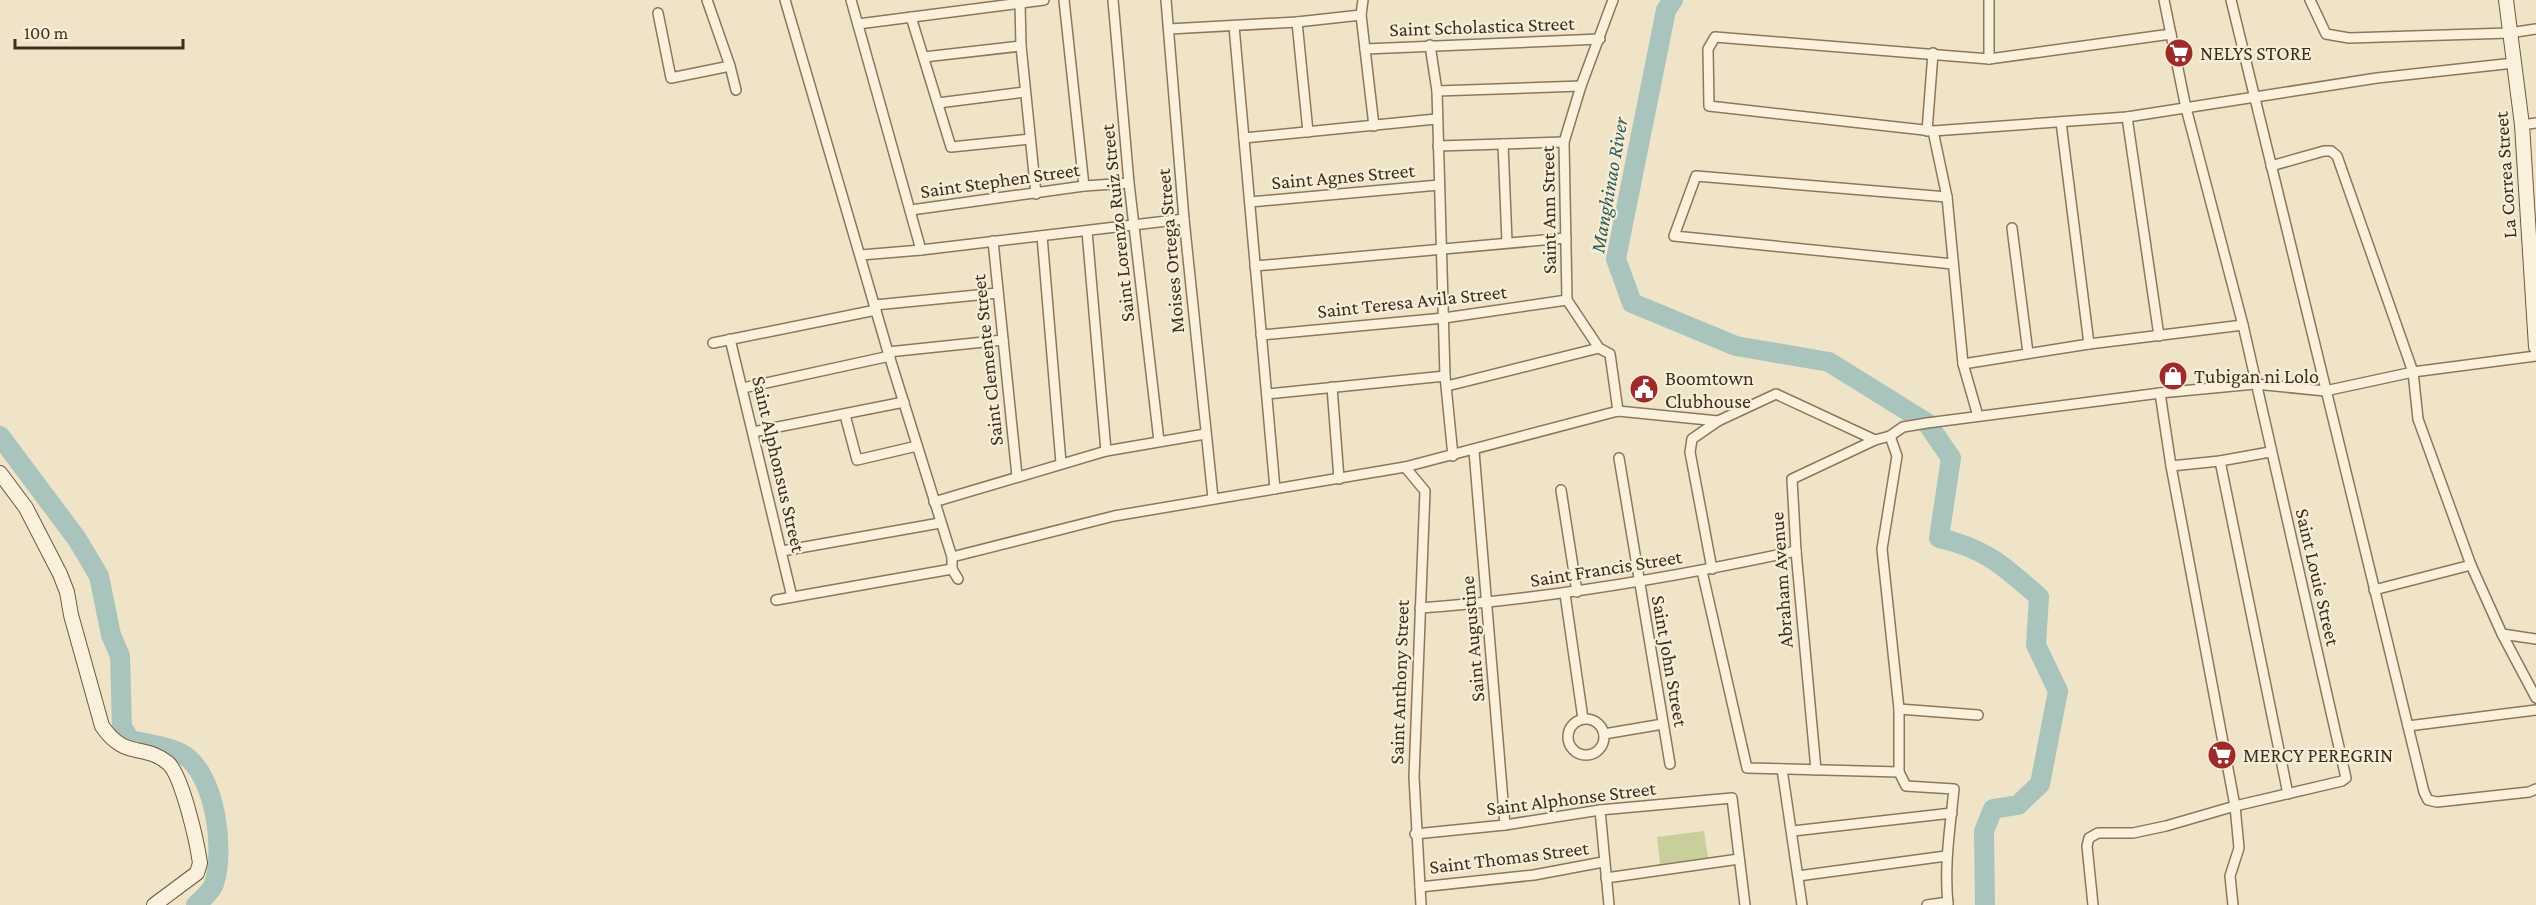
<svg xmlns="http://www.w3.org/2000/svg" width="2536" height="905" font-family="'Crimson Pro',serif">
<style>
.grass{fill:#c9cf9b}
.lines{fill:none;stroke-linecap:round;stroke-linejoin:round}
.river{stroke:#a9c4bc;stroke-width:20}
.street-casing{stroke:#8d765c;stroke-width:12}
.secondary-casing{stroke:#6f573f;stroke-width:16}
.street{stroke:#faf1dc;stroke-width:9}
.secondary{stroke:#faf1dc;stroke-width:14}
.labels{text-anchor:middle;stroke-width:4.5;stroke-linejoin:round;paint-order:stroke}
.street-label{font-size:20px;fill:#3d2e20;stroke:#f7eed8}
.poi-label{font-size:20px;fill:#3d2e20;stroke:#f7eed8;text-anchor:start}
.water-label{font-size:21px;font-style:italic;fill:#2f5d5a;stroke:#f7eed8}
</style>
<rect width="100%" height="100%" fill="#f0e4c8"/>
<path class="grass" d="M 1704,831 L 1708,858 L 1660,864 L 1657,837 Z"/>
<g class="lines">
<g class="river">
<path d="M 1673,0 L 1666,10 L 1616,259 L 1632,303 L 1736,346 L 1829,362 L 1927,423 L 1951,458 L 1939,538 C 1985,548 2005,567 2039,597 L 2036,645 L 2058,691 L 2040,784 L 2018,805 L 1993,809 L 1984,831 L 1985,905"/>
<path d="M 0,436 L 77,539 L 99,576 L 111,635 L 120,656 L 122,727 L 130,740 C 144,743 172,747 184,755 C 216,776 225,850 214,884 C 211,892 202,899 196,905"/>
</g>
<g class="street-casing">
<g id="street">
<path d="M 707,0 L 730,66 L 736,90"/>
<path d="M 785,0 L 888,352 L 952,557 L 952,569 L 958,579"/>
<path d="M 851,0 L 921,250"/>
<path d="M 1064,0 L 1084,186"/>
<path d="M 1113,0 L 1129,183 L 1159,441"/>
<path d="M 1166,0 L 1184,219 L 1213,498"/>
<path d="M 1363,0 L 1361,15 L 1374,126"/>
<path d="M 1613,0 L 1581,86 L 1564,142 L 1567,300 L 1599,348 L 1610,354 L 1618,411"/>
<path d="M 1989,0 L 1989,59"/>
<path d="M 2231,0 L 2424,792 L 2428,800 L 2437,802 L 2529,792 L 2536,789"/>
<path d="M 2310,0 L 2326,34 L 2349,38 L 2509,33 L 2536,29"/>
<path d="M 1020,3 L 1021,46 L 1036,194"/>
<path d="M 658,13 L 671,78 L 730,66"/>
<path d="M 911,17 L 951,147 L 1030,139"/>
<path d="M 1297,22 L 1308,132"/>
<path d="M 858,24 L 1044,0"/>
<path d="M 1234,26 L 1275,489"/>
<path d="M 1169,29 L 1297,22 L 1361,15"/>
<path d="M 2171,34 L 1989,59 L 1715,37 L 1708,49 L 1709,106 L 1933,131 L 2127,117 L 2377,78 L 2514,63"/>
<path d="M 1430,45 L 1437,91 L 1445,376 L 1453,456"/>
<path d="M 1365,49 L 1600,39"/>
<path d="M 924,57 L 1021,46"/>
<path d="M 1437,91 L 1581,86"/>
<path d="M 938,103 L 1025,92"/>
<path d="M 2127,117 L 2159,336"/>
<path d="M 2061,122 L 2089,344"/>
<path d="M 2522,125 L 2536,123"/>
<path d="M 1927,131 L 1933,53"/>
<path d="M 1933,131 L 1947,197 L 1963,364 L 1978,416"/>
<path d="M 1244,138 L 1436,119"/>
<path d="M 1503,144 L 1507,242"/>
<path d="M 1438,146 L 1564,142"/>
<path d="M 2271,166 L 2324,151 L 2331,151 L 2337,156 L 2413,372 L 2418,419 L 2471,565 L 2502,634 L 2536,698"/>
<path d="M 1947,197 L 1696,176 L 1674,236 L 1953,264"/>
<path d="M 1250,202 L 1439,185"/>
<path d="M 911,210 L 1084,186 L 1129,183"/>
<path d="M 2012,228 L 2028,353"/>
<path d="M 1087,231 L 1106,451"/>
<path d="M 1042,236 L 1061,463"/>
<path d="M 993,241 L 1017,476"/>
<path d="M 861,255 L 921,250 L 1184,219"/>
<path d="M 1255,266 L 1566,238"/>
<path d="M 875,305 L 998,293"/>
<path d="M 1261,335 L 1444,318 L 1567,300"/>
<path d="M 730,339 L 792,597"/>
<path d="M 713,343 L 876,310"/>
<path d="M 888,352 L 1003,340"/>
<path d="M 1963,364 L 2089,344 L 2243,325"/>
<path d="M 1447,386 L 1599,348"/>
<path d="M 1332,387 L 1339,479"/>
<path d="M 743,388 L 890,356"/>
<path d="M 2160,393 L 2171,466 L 2235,806 L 2239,848 L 2230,876 L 2233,905"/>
<path d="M 1267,394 L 1445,376"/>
<path d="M 845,415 L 857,460 L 917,446"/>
<path d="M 753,432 L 904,402"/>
<path d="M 1890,436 L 1897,456 L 1882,549 L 1899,709 L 1899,772 L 1906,786 L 1954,789 C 1950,829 1944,864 1948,905"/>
<path d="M 1474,451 L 1505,825"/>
<path d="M 1619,458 L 1670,764"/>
<path d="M 2220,461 L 2288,794"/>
<path d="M 2171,466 L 2220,461 L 2270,452"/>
<path d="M 1405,467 L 1425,491 L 1414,777 L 1421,905"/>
<path d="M 1561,490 L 1577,592"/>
<path d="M 934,502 L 1106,451 L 1205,434"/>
<path d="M 782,551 L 940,523"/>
<path d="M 952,557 L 1114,516 L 1405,467 L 1618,411 L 1718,421 L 1776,394 L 1875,440 L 1890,436 L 1903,427 L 1927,423 L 2160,393 L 2255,384 L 2325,391 L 2413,372 L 2536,356"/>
<path d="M 1712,569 L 1690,452 L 1692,439 L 1718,421"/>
<path d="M 1702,571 L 1747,768 L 1899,772"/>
<path d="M 2374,590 L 2471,565"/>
<path d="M 1565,594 L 1583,719"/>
<path d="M 776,600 L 952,569"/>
<path d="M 1420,608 C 1547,599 1671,578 1796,551"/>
<path d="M 2502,634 L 2536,639"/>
<path d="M 1899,709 L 1978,715"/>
<circle cx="1586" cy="737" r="18"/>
<path d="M 2408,726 L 2536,710"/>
<path d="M 1604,734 L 1663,724"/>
<path d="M 1782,769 L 1802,905"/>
<path d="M 1816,770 L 1796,551 L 1792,479 L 1875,440"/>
<path d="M 1600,810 L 1609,905"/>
<path d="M 1793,831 L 1952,813"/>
<path d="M 1415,834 L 1505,825 L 1600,810 L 1732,798 L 1745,905"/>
<path d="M 1798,876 L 1946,856"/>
<path d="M 1606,878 L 1739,859"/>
<path d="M 1420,887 L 1534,875 L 1603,862"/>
<path d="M 1927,905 L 1948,902"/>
<path d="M 2093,905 L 2087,846 L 2089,838 L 2098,833 L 2133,833 L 2166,826 L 2235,806 L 2342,781 L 2346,778 L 2243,325 L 2186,108 L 2164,0"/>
</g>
</g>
<g class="secondary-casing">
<g id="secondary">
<path d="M 2506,0 L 2522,125 L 2536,347"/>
<path d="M 0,473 L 26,508 L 60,574 L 67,592 L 71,615 L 102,726 C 125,760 144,743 168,763 C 182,775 197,842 200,863 L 197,873 L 154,905"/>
</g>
</g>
<use href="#street" class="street"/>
<use href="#secondary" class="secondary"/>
</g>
<defs>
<g id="supermarket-disc" transform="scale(1.5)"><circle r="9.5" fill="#9e2a2b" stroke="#f7eed8"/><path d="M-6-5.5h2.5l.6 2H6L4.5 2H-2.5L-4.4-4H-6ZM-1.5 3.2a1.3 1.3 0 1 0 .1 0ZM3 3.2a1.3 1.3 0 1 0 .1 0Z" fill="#fff"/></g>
<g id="shop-disc" transform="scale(1.5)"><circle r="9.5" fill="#9e2a2b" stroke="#f7eed8"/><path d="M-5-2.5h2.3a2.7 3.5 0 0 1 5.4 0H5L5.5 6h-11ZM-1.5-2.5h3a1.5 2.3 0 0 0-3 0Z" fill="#fff"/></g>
<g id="civic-disc" transform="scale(1.5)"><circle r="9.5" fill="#9e2a2b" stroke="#f7eed8"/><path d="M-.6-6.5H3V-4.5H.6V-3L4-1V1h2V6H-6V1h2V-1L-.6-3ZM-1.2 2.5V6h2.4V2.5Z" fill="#fff"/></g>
</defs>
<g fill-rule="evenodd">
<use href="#supermarket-disc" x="2179" y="53"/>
<use href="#shop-disc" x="2173" y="376"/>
<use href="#civic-disc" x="1644" y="389"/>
<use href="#supermarket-disc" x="2222" y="755"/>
</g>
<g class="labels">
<g class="street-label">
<text transform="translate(1482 26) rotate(-2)" y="7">Saint Scholastica Street</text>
<text transform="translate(2505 175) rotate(-94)" y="7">La Correa Street</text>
<text transform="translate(1343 176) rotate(-5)" y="7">Saint Agnes Street</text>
<text transform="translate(1000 180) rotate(-8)" y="7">Saint Stephen Street</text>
<text transform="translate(1548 210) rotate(-91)" y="7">Saint Ann Street</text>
<text transform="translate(1117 223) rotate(-96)" y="7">Saint Lorenzo Ruiz Street</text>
<text transform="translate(1170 251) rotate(-95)" y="7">Moises Ortega Street</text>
<text transform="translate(1412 301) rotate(-6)" y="7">Saint Teresa Avila Street</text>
<text transform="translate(987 360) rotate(-96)" y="7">Saint Clemente Street</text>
<text transform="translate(779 464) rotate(77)" y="7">Saint Alphonsus Street</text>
<text transform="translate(1606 568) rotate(-9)" y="7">Saint Francis Street</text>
<text transform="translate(2318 577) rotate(77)" y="7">Saint Louie Street</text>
<text transform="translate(1781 580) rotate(-94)" y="7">Abraham Avenue</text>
<text transform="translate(1472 639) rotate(-95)" y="7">Saint Augustine</text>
<text transform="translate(1670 661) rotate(80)" y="7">Saint John Street</text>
<text transform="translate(1399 682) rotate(-88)" y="7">Saint Anthony Street</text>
<text transform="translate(1571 798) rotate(-7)" y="7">Saint Alphonse Street</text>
<text transform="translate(1509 857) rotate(-7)" y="7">Saint Thomas Street</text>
</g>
<g class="poi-label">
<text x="2200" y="60">NELYS STORE</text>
<text x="2194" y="383">Tubigan ni Lolo</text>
<text x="1665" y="385">Boomtown<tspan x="1665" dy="23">Clubhouse</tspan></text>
<text x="2243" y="762">MERCY PEREGRIN</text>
</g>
<g class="water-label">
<text transform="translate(1609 185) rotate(-80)" y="7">Manghinao River</text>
</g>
</g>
<path d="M15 39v9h168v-9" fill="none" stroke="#3d2e20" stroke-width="3"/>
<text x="24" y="39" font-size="18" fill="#3d2e20" stroke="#f7eed8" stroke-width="4.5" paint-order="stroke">100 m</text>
</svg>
